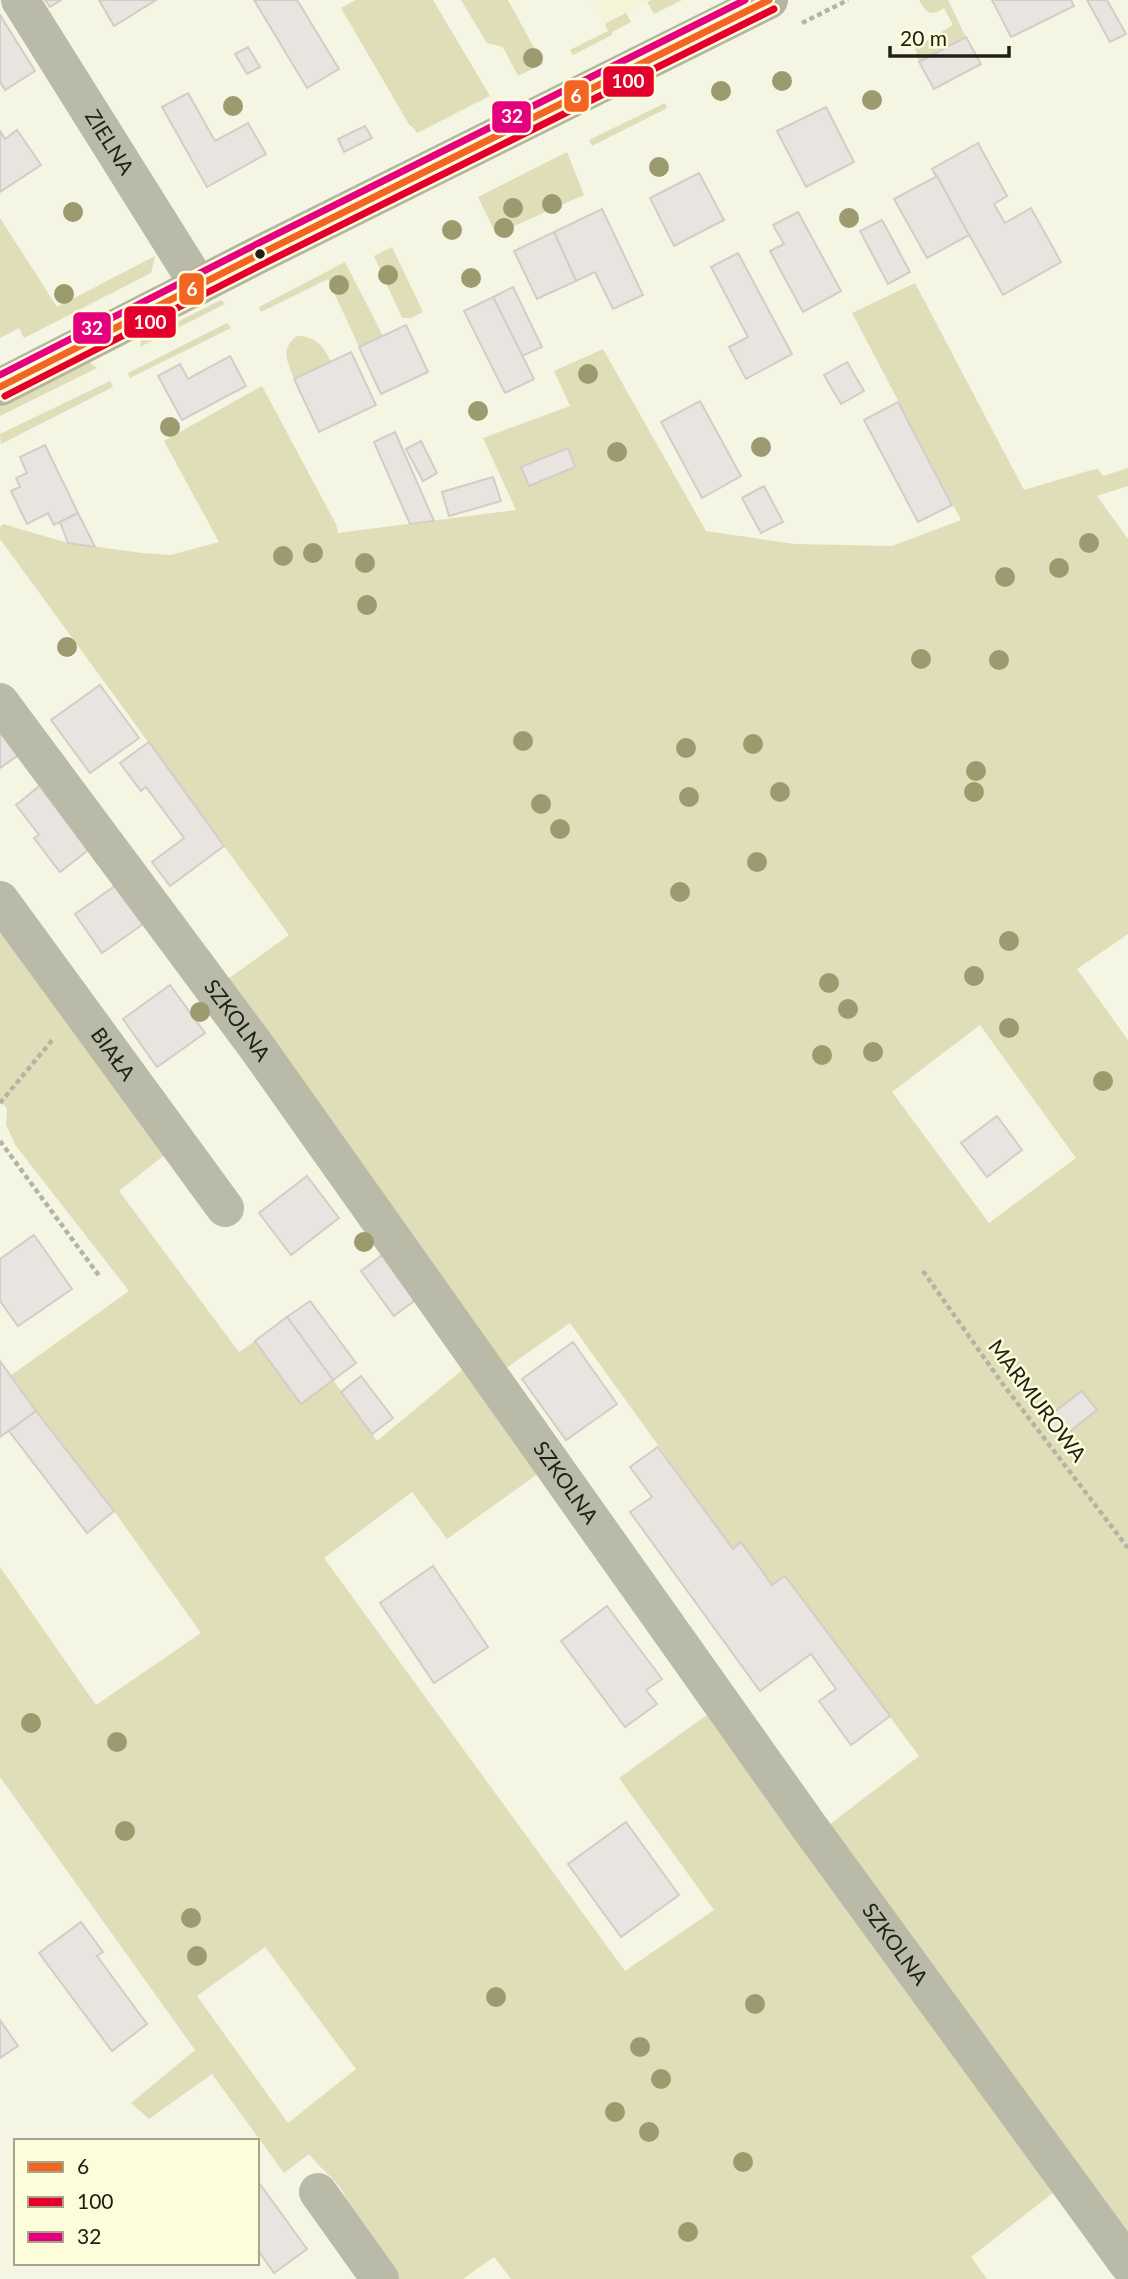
<svg xmlns="http://www.w3.org/2000/svg" width="1128" height="2279" font-family="Lato,sans-serif">
<style>
.built{fill:#f4f4d6}
.green{fill:#dfdeb8;fill-rule:evenodd}
.building{fill:#e9e4e0;stroke:#d2cdc9;stroke-width:2}
.lines{fill:none;stroke-linecap:round;stroke-linejoin:round}
.path{stroke:#b4b4a5;stroke-width:4.5;stroke-dasharray:5 3.5;stroke-linecap:butt}
.minor{stroke:#babaa8;stroke-width:38}
.major{stroke:#b4b4a1;stroke-width:38}
.bus-1-casing{stroke:#fdfddc;stroke-width:12}
.bus-2-casing{stroke:#fdfddc;stroke-width:12}
.bus-3-casing{stroke:#fdfddc;stroke-width:12}
.bus-1{stroke:#f26522;stroke-width:7}
.bus-2{stroke:#e4002b;stroke-width:7}
.bus-3{stroke:#e5007d;stroke-width:7}
.tree{fill:#9c9b70}
.bus-dot{fill:#202014;stroke:#fdfddc;stroke-width:2.5}
.labels{text-anchor:middle;stroke-width:5;stroke-linejoin:round;paint-order:stroke}
.street-label{font-size:21px;fill:#202014;stroke:#fdfddc}
.line-badge{stroke:#fdfddc;stroke-width:2.5}
.badge-label{font-size:19px;text-anchor:middle;font-weight:bold;fill:#fff}
</style>
<rect width="100%" height="100%" fill="#f5f5e4"/>
<path class="built" d="M 591,0 L 652,0 L 605,24 Z"/>
<g class="green">
<path d="M 356,0 L 433,0 L 490,96 L 417,133 L 412,126 L 410,126 L 341,8 Z"/>
<path d="M 461,0 L 508,0 L 543,64 L 518,76 L 503,47 L 487,43 Z"/>
<path d="M 652,0 L 682,0 L 654,14 L 647,2 Z"/>
<path d="M 919,0 L 948,0 L 966,37 L 919,62 L 915,48 L 953,25 L 944,8 C 931,17 926,13 919,0 Z"/>
<path d="M 626,13 L 631,22 L 612,32 L 612,35 L 573,55 L 570,50 L 608,31 L 605,24 Z"/>
<path d="M 665,103 L 667,108 L 592,146 L 589,140 Z"/>
<path d="M 567,152 L 584,195 L 496,234 L 478,197 Z"/>
<path d="M 0,218 L 57,307 L 155,256 L 151,273 L 24,338 L 19,328 L 0,338 Z"/>
<path d="M 392,247 L 423,312 L 411,318 L 402,318 L 374,256 Z"/>
<path d="M 345,262 L 383,336 L 359,347 L 328,279 L 261,312 L 259,307 Z"/>
<path d="M 915,283 L 1024,490 L 1088,471 L 1098,469 L 1103,476 L 1128,468 L 1128,486 L 1097,496 L 1128,539 L 1128,934 L 1077,969 L 1128,1040 L 1128,2242 L 825,1828 L 919,1756 L 785,1576 L 772,1585 L 741,1543 L 733,1549 L 570,1323 L 502,1371 L 221,984 L 289,935 L 0,539 L 0,527 L 3,524 L 68,543 L 142,553 L 171,555 L 219,542 L 164,441 L 262,386 L 336,524 L 338,533 L 516,510 L 483,438 L 570,406 L 554,371 L 603,349 L 706,531 L 794,544 L 892,546 L 961,520 L 852,313 ZM 980,1025 L 1076,1158 L 989,1223 L 892,1092 Z"/>
<path d="M 221,300 L 225,304 L 140,347 L 141,340 Z"/>
<path d="M 227,323 L 231,328 L 130,378 L 128,373 Z"/>
<path d="M 297,336 C 315,336 324,346 331,362 L 294,379 C 288,361 279,350 297,336 Z"/>
<path d="M 89,362 L 97,368 L 0,416 L 0,407 Z"/>
<path d="M 110,381 L 113,387 L 1,444 L 0,434 Z"/>
<path d="M 0,921 L 167,1153 L 119,1191 L 239,1352 L 255,1341 L 301,1403 L 333,1380 L 377,1441 L 467,1366 L 543,1470 L 447,1539 L 412,1492 L 324,1558 L 625,1971 L 714,1910 L 619,1778 L 714,1710 L 1058,2189 L 971,2257 L 987,2279 L 511,2279 L 494,2257 L 463,2279 L 399,2279 L 349,2210 C 346,2184 324,2174 309,2154 L 284,2173 L 212,2074 L 149,2119 L 131,2103 L 195,2050 L 0,1777 L 0,1567 L 96,1705 L 201,1633 L 114,1511 L 10,1376 L 129,1291 L 16,1146 L 6,1125 L 7,1109 L 0,1100 ZM 265,1947 L 356,2069 L 288,2123 L 197,1996 Z"/>
</g>
<g class="building">
<path d="M 45,0 L 61,0 L 50,7 Z"/>
<path d="M 99,0 L 156,0 L 114,26 Z"/>
<path d="M 254,0 L 297,0 L 339,69 L 307,88 Z"/>
<path d="M 992,0 L 1071,0 L 1074,6 L 1011,37 Z"/>
<path d="M 1087,0 L 1107,0 L 1126,34 L 1110,42 Z"/>
<path d="M 0,15 L 35,71 L 5,90 L 0,82 Z"/>
<path d="M 966,37 L 981,64 L 934,89 L 919,62 Z"/>
<path d="M 248,47 L 260,67 L 247,74 L 235,54 Z"/>
<path d="M 188,93 L 215,141 L 248,123 L 266,154 L 207,187 L 162,107 Z"/>
<path d="M 826,107 L 854,162 L 806,187 L 777,131 Z"/>
<path d="M 365,126 L 372,138 L 344,152 L 338,139 Z"/>
<path d="M 17,130 L 41,165 L 0,192 L 0,131 L 5,139 Z"/>
<path d="M 978,143 L 1007,196 L 994,204 L 1005,223 L 1031,208 L 1061,262 L 1003,295 L 932,169 Z"/>
<path d="M 699,173 L 724,220 L 674,246 L 650,198 Z"/>
<path d="M 937,176 L 969,235 L 927,258 L 894,199 Z"/>
<path d="M 602,209 L 643,295 L 613,309 L 595,272 L 576,281 L 554,232 Z"/>
<path d="M 798,212 L 841,291 L 803,312 L 770,251 L 784,244 L 773,225 Z"/>
<path d="M 882,220 L 910,272 L 888,284 L 860,231 Z"/>
<path d="M 554,232 L 576,281 L 537,299 L 514,251 Z"/>
<path d="M 738,253 L 792,354 L 746,379 L 729,347 L 748,337 L 711,267 Z"/>
<path d="M 513,287 L 542,347 L 522,356 L 493,297 Z"/>
<path d="M 493,297 L 534,379 L 505,393 L 464,311 Z"/>
<path d="M 406,325 L 428,372 L 381,394 L 359,347 Z"/>
<path d="M 351,352 L 376,405 L 319,432 L 294,379 Z"/>
<path d="M 230,356 L 246,386 L 182,420 L 158,376 L 180,364 L 188,379 Z"/>
<path d="M 847,362 L 864,391 L 841,404 L 824,375 Z"/>
<path d="M 700,401 L 741,476 L 702,498 L 661,422 Z"/>
<path d="M 898,402 L 952,505 L 918,522 L 864,420 Z"/>
<path d="M 395,432 L 434,521 L 410,524 L 374,442 Z"/>
<path d="M 421,441 L 437,473 L 423,481 L 406,449 Z"/>
<path d="M 45,445 L 78,513 L 54,525 L 48,513 L 27,524 L 11,491 L 20,487 L 16,478 L 27,473 L 20,457 Z"/>
<path d="M 568,448 L 575,467 L 529,486 L 521,467 Z"/>
<path d="M 493,477 L 501,501 L 449,516 L 442,492 Z"/>
<path d="M 764,486 L 783,522 L 761,533 L 742,498 Z"/>
<path d="M 78,513 L 95,547 L 68,543 L 60,522 Z"/>
<path d="M 100,685 L 139,738 L 90,773 L 51,720 Z"/>
<path d="M 0,726 L 20,754 L 0,768 Z"/>
<path d="M 149,742 L 224,846 L 170,886 L 152,862 L 184,838 L 146,787 L 141,791 L 120,763 Z"/>
<path d="M 42,784 L 92,847 L 60,872 L 34,838 L 39,835 L 16,805 Z"/>
<path d="M 115,886 L 143,924 L 102,953 L 75,914 Z"/>
<path d="M 170,985 L 205,1033 L 157,1067 L 123,1019 Z"/>
<path d="M 997,1116 L 1022,1150 L 987,1177 L 961,1143 Z"/>
<path d="M 307,1176 L 339,1218 L 291,1255 L 259,1213 Z"/>
<path d="M 34,1235 L 72,1289 L 18,1326 L 0,1301 L 0,1259 Z"/>
<path d="M 385,1253 L 418,1298 L 394,1316 L 361,1271 Z"/>
<path d="M 310,1301 L 356,1363 L 333,1380 L 287,1317 Z"/>
<path d="M 287,1317 L 333,1380 L 301,1404 L 255,1341 Z"/>
<path d="M 573,1342 L 617,1404 L 566,1440 L 522,1379 Z"/>
<path d="M 0,1361 L 36,1411 L 0,1437 Z"/>
<path d="M 361,1376 L 393,1418 L 372,1434 L 341,1392 Z"/>
<path d="M 1082,1391 L 1097,1410 L 1059,1440 L 1044,1420 Z"/>
<path d="M 36,1411 L 114,1511 L 87,1533 L 9,1431 Z"/>
<path d="M 658,1447 L 733,1549 L 741,1542 L 772,1585 L 785,1576 L 890,1716 L 851,1745 L 819,1701 L 836,1689 L 811,1654 L 760,1691 L 630,1512 L 652,1497 L 630,1467 Z"/>
<path d="M 433,1566 L 488,1647 L 434,1683 L 380,1603 Z"/>
<path d="M 607,1606 L 662,1679 L 646,1690 L 657,1704 L 625,1727 L 561,1641 Z"/>
<path d="M 626,1822 L 679,1895 L 621,1937 L 568,1864 Z"/>
<path d="M 81,1922 L 103,1952 L 97,1956 L 147,2024 L 112,2051 L 39,1953 Z"/>
<path d="M 0,2020 L 18,2046 L 0,2058 Z"/>
<path d="M 257,2180 L 307,2249 L 274,2273 L 257,2249 Z"/>
</g>
<g class="lines">
<g class="path">
<path d="M 802,23 L 848,0"/>
<path d="M 0,1103 L 54,1038"/>
<path d="M 0,1141 L 100,1277"/>
<path d="M 923,1271 L 1002,1383 L 1128,1548"/>
</g>
<g class="minor">
<path id="s1" d="M 20,0 L 199,286"/>
<path id="s2" d="M 0,702 L 256,1046 L 810,1828 L 1128,2264"/>
<path id="s3" d="M 0,900 L 225,1208"/>
<path d="M 318,2192 L 380,2279"/>
</g>
<path class="major" d="M 0,387 L 260,254 L 769,0"/>
<g class="bus-1-casing">
<path id="bus-1" d="M 0,387 L 260,254 L 769,0"/>
</g>
<g class="bus-2-casing">
<path id="bus-2" d="M 5,396 L 265,263 L 774,9"/>
</g>
<g class="bus-3-casing">
<path id="bus-3" d="M 0,375 L 255,245 L 745,0"/>
</g>
<use href="#bus-1" class="bus-1"/>
<use href="#bus-2" class="bus-2"/>
<use href="#bus-3" class="bus-3"/>
</g>
<g class="tree">
<circle cx="533" cy="58" r="10"/>
<circle cx="782" cy="81" r="10"/>
<circle cx="721" cy="91" r="10"/>
<circle cx="872" cy="100" r="10"/>
<circle cx="233" cy="106" r="10"/>
<circle cx="659" cy="167" r="10"/>
<circle cx="552" cy="204" r="10"/>
<circle cx="513" cy="208" r="10"/>
<circle cx="73" cy="212" r="10"/>
<circle cx="849" cy="218" r="10"/>
<circle cx="504" cy="228" r="10"/>
<circle cx="452" cy="230" r="10"/>
<circle cx="388" cy="275" r="10"/>
<circle cx="471" cy="278" r="10"/>
<circle cx="339" cy="285" r="10"/>
<circle cx="64" cy="294" r="10"/>
<circle cx="588" cy="374" r="10"/>
<circle cx="478" cy="411" r="10"/>
<circle cx="170" cy="427" r="10"/>
<circle cx="761" cy="447" r="10"/>
<circle cx="617" cy="452" r="10"/>
<circle cx="1089" cy="543" r="10"/>
<circle cx="313" cy="553" r="10"/>
<circle cx="283" cy="556" r="10"/>
<circle cx="365" cy="563" r="10"/>
<circle cx="1059" cy="568" r="10"/>
<circle cx="1005" cy="577" r="10"/>
<circle cx="367" cy="605" r="10"/>
<circle cx="67" cy="647" r="10"/>
<circle cx="921" cy="659" r="10"/>
<circle cx="999" cy="660" r="10"/>
<circle cx="523" cy="741" r="10"/>
<circle cx="753" cy="744" r="10"/>
<circle cx="686" cy="748" r="10"/>
<circle cx="976" cy="771" r="10"/>
<circle cx="780" cy="792" r="10"/>
<circle cx="974" cy="792" r="10"/>
<circle cx="689" cy="797" r="10"/>
<circle cx="541" cy="804" r="10"/>
<circle cx="560" cy="829" r="10"/>
<circle cx="757" cy="862" r="10"/>
<circle cx="680" cy="892" r="10"/>
<circle cx="1009" cy="941" r="10"/>
<circle cx="974" cy="976" r="10"/>
<circle cx="829" cy="983" r="10"/>
<circle cx="848" cy="1009" r="10"/>
<circle cx="200" cy="1012" r="10"/>
<circle cx="1009" cy="1028" r="10"/>
<circle cx="873" cy="1052" r="10"/>
<circle cx="822" cy="1055" r="10"/>
<circle cx="1103" cy="1081" r="10"/>
<circle cx="364" cy="1242" r="10"/>
<circle cx="31" cy="1723" r="10"/>
<circle cx="117" cy="1742" r="10"/>
<circle cx="125" cy="1831" r="10"/>
<circle cx="191" cy="1918" r="10"/>
<circle cx="197" cy="1956" r="10"/>
<circle cx="496" cy="1997" r="10"/>
<circle cx="755" cy="2004" r="10"/>
<circle cx="640" cy="2047" r="10"/>
<circle cx="661" cy="2079" r="10"/>
<circle cx="615" cy="2112" r="10"/>
<circle cx="649" cy="2132" r="10"/>
<circle cx="743" cy="2162" r="10"/>
<circle cx="688" cy="2232" r="10"/>
</g>
<circle class="bus-dot" cx="260" cy="254" r="6"/>
<g class="labels">
<g class="street-label">
<text dy="7" stroke="none"><textPath href="#s1" startOffset="168">ZIELNA</textPath></text>
<text dy="7" stroke="none"><textPath href="#s2" startOffset="397">SZKOLNA</textPath></text>
<text dy="7" stroke="none"><textPath href="#s3" startOffset="191">BIAŁA</textPath></text>
<text transform="translate(1037 1401) rotate(53)" y="7">MARMUROWA</text>
<text dy="7" stroke="none"><textPath href="#s2" startOffset="964">SZKOLNA</textPath></text>
<text dy="7" stroke="none"><textPath href="#s2" startOffset="1531">SZKOLNA</textPath></text>
</g>
</g>
<g class="line-badge">
<rect x="602" y="65" width="53" height="33" rx="7" fill="#e4002b"/>
<rect x="563" y="79" width="27" height="34" rx="7" fill="#f26522"/>
<rect x="491" y="100" width="41" height="34" rx="7" fill="#e5007d"/>
<rect x="178" y="272" width="27" height="34" rx="7" fill="#f26522"/>
<rect x="123" y="305" width="54" height="34" rx="7" fill="#e4002b"/>
<rect x="72" y="311" width="40" height="34" rx="7" fill="#e5007d"/>
</g>
<g class="badge-label">
<text x="628" y="88">100</text>
<text x="576" y="103">6</text>
<text x="512" y="123">32</text>
<text x="192" y="296">6</text>
<text x="150" y="329">100</text>
<text x="92" y="335">32</text>
</g>
<rect x="14" y="2139" width="245" height="126" fill="#fdfddc" stroke="#a5a58c" stroke-width="2"/>
<rect x="28" y="2162" width="35" height="10" fill="#f26522" stroke="#a5a58c" stroke-width="2"/>
<text x="77" y="2174" font-size="21" fill="#202014">6</text>
<rect x="28" y="2197" width="35" height="10" fill="#e4002b" stroke="#a5a58c" stroke-width="2"/>
<text x="77" y="2209" font-size="21" fill="#202014">100</text>
<rect x="28" y="2232" width="35" height="10" fill="#e5007d" stroke="#a5a58c" stroke-width="2"/>
<text x="77" y="2244" font-size="21" fill="#202014">32</text>
<path d="M890 46v10h119v-10" fill="none" stroke="#202014" stroke-width="3.5"/>
<text x="900" y="46" font-size="21" fill="#202014" stroke="#fdfddc" stroke-width="5" paint-order="stroke">20 m</text>
</svg>
